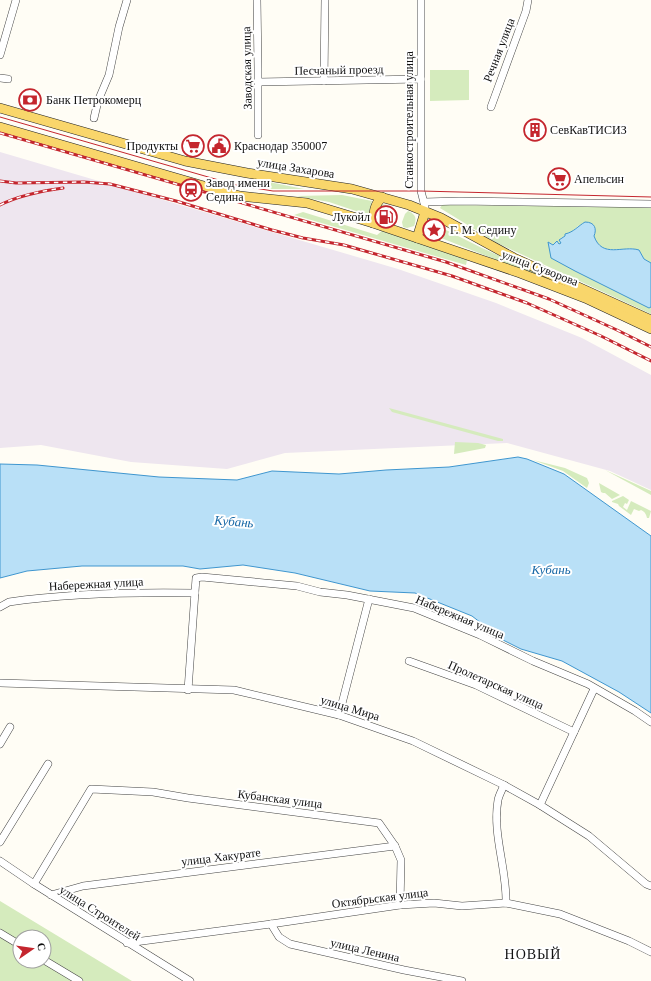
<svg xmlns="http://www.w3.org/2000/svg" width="651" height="981" font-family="'Times New Roman',serif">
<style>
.industrial{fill:#eee6ef}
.green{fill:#d5ebbd;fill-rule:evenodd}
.water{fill:#b9e0f7;stroke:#3f96cf}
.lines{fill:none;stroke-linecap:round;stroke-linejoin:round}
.minor-casing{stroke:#444;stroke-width:8}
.major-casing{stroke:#222;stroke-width:10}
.minor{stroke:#fff;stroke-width:7}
.major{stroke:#f9d66b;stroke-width:9}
.tram{stroke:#c4262e;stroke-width:1}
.rail-casing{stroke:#c4262e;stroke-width:3}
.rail{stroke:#fff;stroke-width:1.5;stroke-dasharray:4.5;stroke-linecap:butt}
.labels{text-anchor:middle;stroke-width:4;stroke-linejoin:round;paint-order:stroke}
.street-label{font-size:12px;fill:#111;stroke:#fff}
.poi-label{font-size:12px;fill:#111;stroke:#fff;text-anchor:start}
.water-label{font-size:13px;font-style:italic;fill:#1768a6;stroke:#fff}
.quarter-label{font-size:14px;letter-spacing:1px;fill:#111;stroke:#fff}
</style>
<rect width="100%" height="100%" fill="#fffdf5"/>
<path class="industrial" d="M 0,152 L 398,269 L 496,303 L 582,338 L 651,375 L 651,490 L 610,471 L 507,443 L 285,453 L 227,469 L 131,462 L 41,445 L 0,448 Z"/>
<g class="green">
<path d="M 430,70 L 469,70 L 469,100 L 430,101 Z"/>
<path d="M 269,182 L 304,189 L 269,189 Z"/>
<path d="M 342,195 L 372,201 L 368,215 L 329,202 L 296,196 Z"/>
<path d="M 381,204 L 388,205 L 388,210 L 385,210 L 384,219 L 381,220 L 377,218 Z"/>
<path d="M 442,205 L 651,207 L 651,263 L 644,259 L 639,250 C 623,245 602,259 594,236 C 596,231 596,226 591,223 L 578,226 L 572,233 L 561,238 L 561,243 C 557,246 553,245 549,242 L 649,308 L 651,307 L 651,314 L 497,243 L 440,208 Z"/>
<path d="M 408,211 C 416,214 417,219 414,226 L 407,228 L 403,227 L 402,222 L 405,214 Z"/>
<path d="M 303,212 L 377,235 L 383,230 L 467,260 L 466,265 L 294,215 Z"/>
<path d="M 432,223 L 482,248 L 553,280 L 552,282 L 431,234 L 427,232 L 426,229 L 427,224 Z"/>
<path d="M 389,408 L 503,439 L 503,441 L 498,441 L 392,412 Z"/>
<path d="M 455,442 L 478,443 L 486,445 L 485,448 L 454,454 Z"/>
<path d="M 533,460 L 565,468 L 587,478 L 589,483 L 587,488 L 563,471 Z"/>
<path d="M 605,470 L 651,491 L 651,495 Z"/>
<path d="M 599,483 L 620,495 L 612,499 L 605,493 L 603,493 L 601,492 Z"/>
<path d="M 623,496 L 629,500 L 627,504 L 625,503 L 623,507 L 627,510 L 631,501 L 651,511 L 649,518 L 647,518 C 646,514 645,512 641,510 L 639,511 L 634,509 L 631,515 L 619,506 L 618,504 L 612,502 L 612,501 Z"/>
<path d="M 0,901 L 132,981 L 0,981 ZM 20,937 L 44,937 L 44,961 L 20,961 Z"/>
</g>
<g class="water">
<path d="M 585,222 C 595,222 597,229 594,236 C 602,259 623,245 639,250 L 644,259 L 651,263 L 651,307 L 649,308 L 575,271 L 551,258 L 548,242 L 553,245 L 557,241 L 559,244 L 561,243 L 559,240 L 565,236 L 565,234 C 574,232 578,226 585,222 Z"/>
<path d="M 518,457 L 527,459 L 564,474 L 651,536 L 651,713 L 619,692 L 562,661 L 521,649 L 503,640 L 472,616 L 415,593 L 370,591 L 295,573 L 243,565 L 200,569 L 183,566 L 82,566 L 27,571 L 0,578 L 0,464 L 37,465 L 159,477 L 237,480 L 272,471 L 339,474 L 386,470 L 449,467 Z"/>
</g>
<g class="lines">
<g class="minor-casing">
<g id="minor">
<path d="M 257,0 L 258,68 L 258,135"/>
<path d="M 421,0 L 421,191 L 425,207"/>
<path d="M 0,55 L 16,0"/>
<path d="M 0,78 L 8,79"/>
<path d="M 324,81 L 325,0"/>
<path d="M 258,82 L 421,79"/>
<path d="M 491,107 L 526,11 L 528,0"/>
<path d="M 94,118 L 98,101 L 109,75 L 119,27 L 127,0"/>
<path d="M 424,202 L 459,201 L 651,204"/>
<path d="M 0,607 L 9,602 C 70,593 133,592 195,593"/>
<path d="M 409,661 L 476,685 L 574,732"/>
<path d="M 0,683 L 234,690 L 339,715 L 413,741 L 504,785 L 540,805 L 589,836 L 646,884 L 651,886"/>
<path d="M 188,690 L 196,578 L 202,577 L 297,586 L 320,592 L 347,595 L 414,608 L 480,635 L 533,661 L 588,684 L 635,711 L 651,722"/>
<path d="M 339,715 L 369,599"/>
<path d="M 0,744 L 10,727"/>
<path d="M 504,785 C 502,790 499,795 498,800 C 492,834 507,869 506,903"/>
<path d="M 540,805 L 594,689"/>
<path d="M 0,842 L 48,764"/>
<path d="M 0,861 L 34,884 L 190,981"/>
<path d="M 34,884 L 91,789 L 153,792 L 188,798 L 379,823 L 395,846 L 401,860 L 400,905"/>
<path d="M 51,895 L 83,886 L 395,846"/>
<path d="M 271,924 L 279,937 L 290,944 L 404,970 L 462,981"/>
<path d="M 0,933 L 20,945"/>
<path d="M 127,943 L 271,924 L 400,905 L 434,903 L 462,906 L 506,903 L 560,914 L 629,941 L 651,952"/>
<path d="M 44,960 L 79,981"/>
</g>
</g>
<g class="major-casing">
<g id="major">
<path d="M 0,108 L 185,161 L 247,173 L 352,189 L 409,205 L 441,218 L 514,258 L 651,320"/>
<path d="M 0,127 L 221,191 L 240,196 L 307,203 L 373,223 L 520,273 L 585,298 L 651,329"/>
<path d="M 373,223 C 374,212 374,205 382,197"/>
<path d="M 417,238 L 425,212"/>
</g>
</g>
<use href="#minor" class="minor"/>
<use href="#major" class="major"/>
<path class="tram" d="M 0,117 L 236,185 L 273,191 L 421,191 L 651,197"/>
<g class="rail-casing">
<g id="rail">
<path d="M 0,133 L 446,262 L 549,299 L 617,330 L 651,347"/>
<path d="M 0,181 L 16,183 L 84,182 L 110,184 L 176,201 L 272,230 L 303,238 L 344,245 L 452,276 L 527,303 L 601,336 L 651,361"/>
<path d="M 0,205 C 20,195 41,191 63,188"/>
</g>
</g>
<use href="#rail" class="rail"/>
</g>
<defs>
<g id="bank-ring" transform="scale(1.15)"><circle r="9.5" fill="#fff" stroke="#c4262e" stroke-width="1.5"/><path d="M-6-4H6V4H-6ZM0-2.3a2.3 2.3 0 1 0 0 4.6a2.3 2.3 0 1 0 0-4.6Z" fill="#c4262e"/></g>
<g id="building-ring" transform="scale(1.15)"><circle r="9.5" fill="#fff" stroke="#c4262e" stroke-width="1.5"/><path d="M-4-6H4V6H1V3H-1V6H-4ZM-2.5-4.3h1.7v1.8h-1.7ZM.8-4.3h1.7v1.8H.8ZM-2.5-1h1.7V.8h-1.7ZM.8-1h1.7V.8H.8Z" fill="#c4262e"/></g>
<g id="supermarket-ring" transform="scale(1.15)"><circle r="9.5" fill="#fff" stroke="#c4262e" stroke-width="1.5"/><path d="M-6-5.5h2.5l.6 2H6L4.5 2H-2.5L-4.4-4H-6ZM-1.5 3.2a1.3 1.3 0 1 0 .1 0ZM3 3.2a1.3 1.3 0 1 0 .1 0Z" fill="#c4262e"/></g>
<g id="civic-ring" transform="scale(1.15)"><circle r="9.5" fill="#fff" stroke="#c4262e" stroke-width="1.5"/><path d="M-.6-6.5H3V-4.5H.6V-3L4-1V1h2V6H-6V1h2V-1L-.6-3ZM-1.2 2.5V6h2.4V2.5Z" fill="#c4262e"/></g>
<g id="station-ring" transform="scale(1.15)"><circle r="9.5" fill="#fff" stroke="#c4262e" stroke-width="1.5"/><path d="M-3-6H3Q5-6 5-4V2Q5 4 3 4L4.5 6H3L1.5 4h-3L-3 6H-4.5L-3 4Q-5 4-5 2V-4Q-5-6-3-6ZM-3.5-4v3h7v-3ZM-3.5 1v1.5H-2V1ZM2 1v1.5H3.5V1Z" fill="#c4262e"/></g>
<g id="fuel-ring" transform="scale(1.15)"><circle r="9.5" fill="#fff" stroke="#c4262e" stroke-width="1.5"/><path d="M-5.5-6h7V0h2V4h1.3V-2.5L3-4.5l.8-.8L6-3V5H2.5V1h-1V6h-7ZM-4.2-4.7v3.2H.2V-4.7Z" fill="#c4262e"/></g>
<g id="sight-ring" transform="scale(1.15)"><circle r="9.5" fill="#fff" stroke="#c4262e" stroke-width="1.5"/><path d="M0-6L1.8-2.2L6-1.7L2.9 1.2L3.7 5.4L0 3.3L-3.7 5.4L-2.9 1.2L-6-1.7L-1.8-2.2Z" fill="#c4262e"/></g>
</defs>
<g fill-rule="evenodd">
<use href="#bank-ring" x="30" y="100"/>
<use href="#building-ring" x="535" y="130"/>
<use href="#supermarket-ring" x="193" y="146"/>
<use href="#civic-ring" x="219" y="146"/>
<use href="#supermarket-ring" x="559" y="179"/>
<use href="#station-ring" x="191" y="190"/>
<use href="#fuel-ring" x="386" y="217"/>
<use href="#sight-ring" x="434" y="230"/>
</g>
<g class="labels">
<g class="street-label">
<text transform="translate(499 50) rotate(-69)" y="4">Речная улица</text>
<text transform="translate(247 68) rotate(-91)" y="4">Заводская улица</text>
<text transform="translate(339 70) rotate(-1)" y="4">Песчаный проезд</text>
<text transform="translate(409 120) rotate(-90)" y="4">Станкостроительная улица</text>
<text transform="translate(296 168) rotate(9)" y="4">улица Захарова</text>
<text transform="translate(540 268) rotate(21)" y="4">улица Суворова</text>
<text transform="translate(96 584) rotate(-3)" y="4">Набережная улица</text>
<text transform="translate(460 617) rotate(23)" y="4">Набережная улица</text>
<text transform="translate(496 685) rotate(24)" y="4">Пролетарская улица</text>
<text transform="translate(350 708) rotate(17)" y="4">улица Мира</text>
<text transform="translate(280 799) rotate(7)" y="4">Кубанская улица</text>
<text transform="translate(221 857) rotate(-7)" y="4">улица Хакурате</text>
<text transform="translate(380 898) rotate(-7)" y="4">Октябрьская улица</text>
<text transform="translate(100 913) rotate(32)" y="4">улица Строителей</text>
<text transform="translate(365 950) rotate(13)" y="4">улица Ленина</text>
</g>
<g class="poi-label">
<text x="46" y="104">Банк Петрокомерц</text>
<text x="550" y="134">СевКавТИСИЗ</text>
<text x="178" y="150" text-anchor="end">Продукты</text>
<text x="234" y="150">Краснодар 350007</text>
<text x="574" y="183">Апельсин</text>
<text x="206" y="187">Завод имени<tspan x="206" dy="14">Седина</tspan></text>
<text x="370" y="221" text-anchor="end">Лукойл</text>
<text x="450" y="234">Г. М. Седину</text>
</g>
<g class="water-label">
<text transform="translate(234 521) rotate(4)" y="5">Кубань</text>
<text x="551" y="574">Кубань</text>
</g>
<g class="quarter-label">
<text x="533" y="959">НОВЫЙ</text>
</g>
</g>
<g transform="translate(32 949) rotate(77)"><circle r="19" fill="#ffffff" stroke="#a0a0a0"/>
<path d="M0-3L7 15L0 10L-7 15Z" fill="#c4262e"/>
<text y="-6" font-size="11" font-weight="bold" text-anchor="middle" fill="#111111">С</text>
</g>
</svg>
